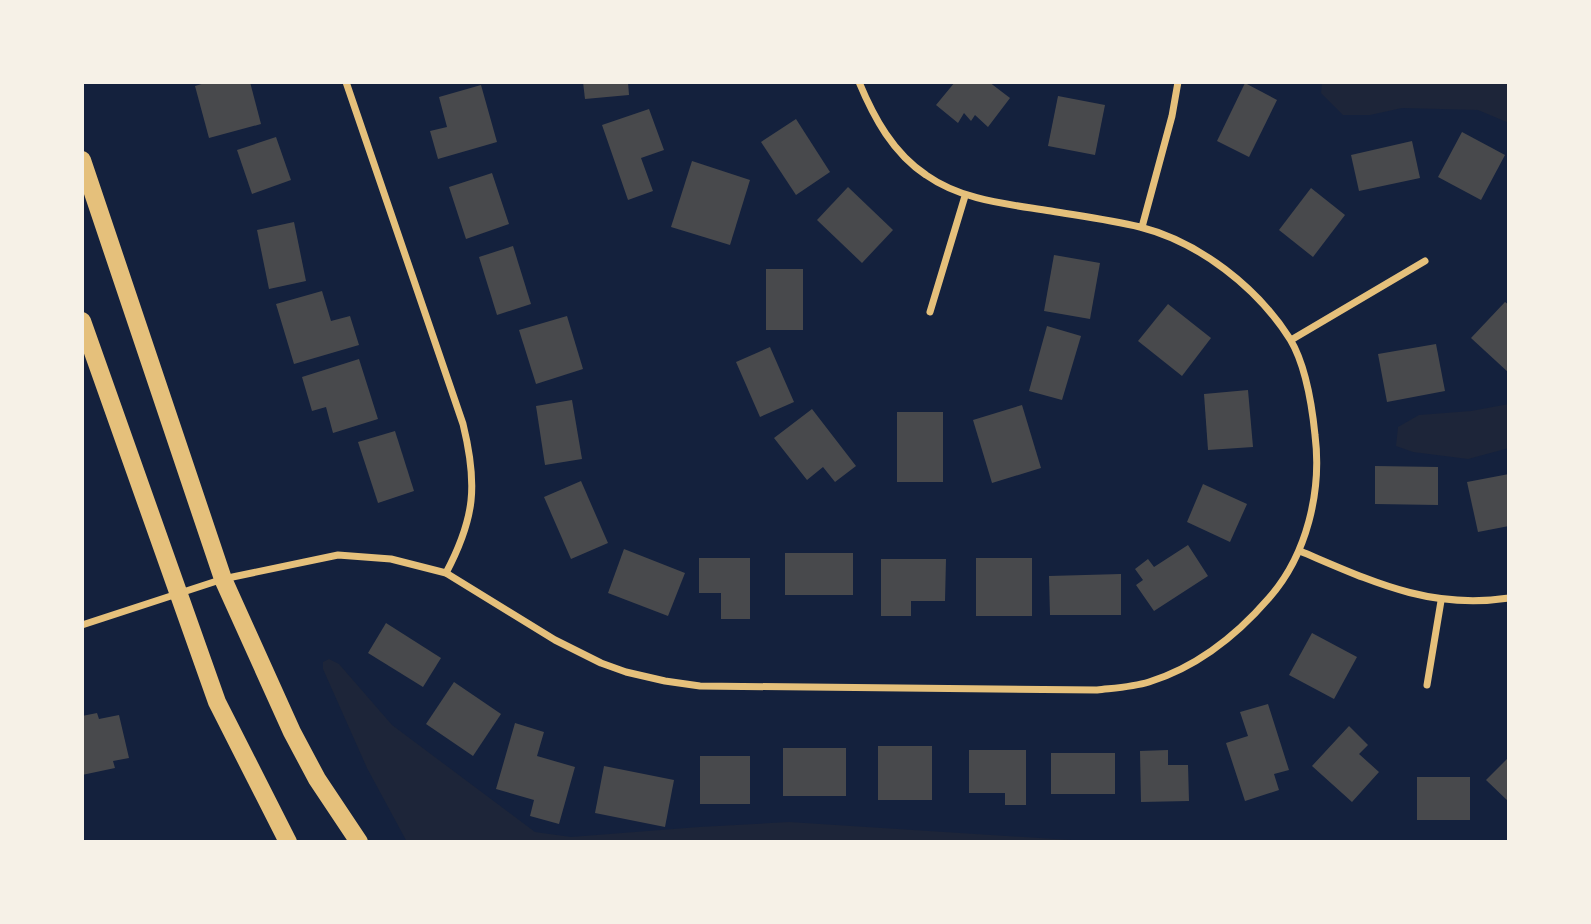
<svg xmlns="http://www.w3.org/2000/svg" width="1591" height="924" font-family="Rubik,sans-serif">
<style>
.green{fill:#1d2539}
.building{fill:#48494c}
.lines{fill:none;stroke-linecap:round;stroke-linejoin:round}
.minor{stroke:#e5c07b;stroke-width:7}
.primary{stroke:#e5c07b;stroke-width:18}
</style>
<rect width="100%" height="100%" fill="#14213d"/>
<g class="green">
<path d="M 1322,82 L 1509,82 L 1509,123 L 1478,110 L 1402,108 L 1370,115 L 1343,115 L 1321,93 Z"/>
<path d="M 1509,404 L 1509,448 L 1468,459 L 1413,452 L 1396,446 L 1398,427 L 1419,415 L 1471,411 Z"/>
<path d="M 329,659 L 339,664 L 392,725 L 535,832 L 571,837 L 699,827 L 789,822 L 1102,842 L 407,842 L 367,768 L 323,669 L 323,662 Z"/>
</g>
<g class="building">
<path d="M 208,82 L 250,82 L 261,124 L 209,138 L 195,86 Z"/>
<path d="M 583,82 L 628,82 L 629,95 L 585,99 Z"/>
<path d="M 955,82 L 989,82 L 1010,98 L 988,127 L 975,115 L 971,121 L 964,113 L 958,123 L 936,105 Z"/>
<path d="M 1245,83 L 1277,100 L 1249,157 L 1217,141 Z"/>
<path d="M 481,85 L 497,142 L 438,159 L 430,131 L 447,127 L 439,97 Z"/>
<path d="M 1058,96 L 1105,105 L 1095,155 L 1048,146 Z"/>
<path d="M 649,109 L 664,150 L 641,158 L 653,191 L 628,200 L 602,125 Z"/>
<path d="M 796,119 L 830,172 L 796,195 L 761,142 Z"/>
<path d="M 1462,132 L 1505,155 L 1481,200 L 1438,177 Z"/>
<path d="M 276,137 L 291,180 L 252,194 L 237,150 Z"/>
<path d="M 1412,141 L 1420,178 L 1359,191 L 1351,155 Z"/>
<path d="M 692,161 L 750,180 L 730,245 L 671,227 Z"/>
<path d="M 492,173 L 509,224 L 466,239 L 449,187 Z"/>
<path d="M 848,187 L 893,230 L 862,263 L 817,220 Z"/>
<path d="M 1311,188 L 1345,215 L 1313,257 L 1279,230 Z"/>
<path d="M 294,222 L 306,281 L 269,289 L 257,230 Z"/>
<path d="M 513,246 L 531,304 L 497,315 L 479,257 Z"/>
<path d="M 1054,255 L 1100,263 L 1090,319 L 1044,311 Z"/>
<rect x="766" y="269" width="37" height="61"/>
<path d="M 322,291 L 331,321 L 350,316 L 359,345 L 294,364 L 276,304 Z"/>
<path d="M 1505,302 L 1509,305 L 1509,373 L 1471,338 Z"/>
<path d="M 1168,304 L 1211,338 L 1182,376 L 1138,341 Z"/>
<path d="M 567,316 L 583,369 L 536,384 L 519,330 Z"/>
<path d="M 1047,326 L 1081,336 L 1062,400 L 1029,391 Z"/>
<path d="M 1436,344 L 1445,391 L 1387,402 L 1378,354 Z"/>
<path d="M 770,347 L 794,402 L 760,417 L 736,362 Z"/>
<path d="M 359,359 L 378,419 L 333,433 L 326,407 L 312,411 L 302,377 Z"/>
<path d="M 1248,390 L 1253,447 L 1208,450 L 1204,394 Z"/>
<path d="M 572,400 L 582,459 L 545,465 L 536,406 Z"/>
<path d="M 1022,405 L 1041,468 L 992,483 L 973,420 Z"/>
<path d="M 812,409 L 856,466 L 835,482 L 823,467 L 807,480 L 774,438 Z"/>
<rect x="897" y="412" width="46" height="70"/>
<path d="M 395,431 L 414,491 L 378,503 L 358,442 Z"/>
<path d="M 1375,466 L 1438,467 L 1438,505 L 1375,504 Z"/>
<path d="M 1509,474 L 1509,526 L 1478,532 L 1467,482 Z"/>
<path d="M 581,481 L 608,543 L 571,559 L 544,497 Z"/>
<path d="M 1203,484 L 1247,504 L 1230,542 L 1187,522 Z"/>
<path d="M 1188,545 L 1208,576 L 1154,611 L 1136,585 L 1143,580 L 1135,569 L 1148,559 L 1154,567 Z"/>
<path d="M 624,549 L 685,573 L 668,616 L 608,593 Z"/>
<rect x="785" y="553" width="68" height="42"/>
<path d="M 699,558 L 750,558 L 750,619 L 721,619 L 721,593 L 699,593 Z"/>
<rect x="976" y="558" width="56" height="58"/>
<path d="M 881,559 L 946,559 L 945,601 L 911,601 L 911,616 L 881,616 Z"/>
<path d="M 1121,574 L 1121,615 L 1050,615 L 1049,576 Z"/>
<path d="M 386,623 L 441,658 L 423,687 L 368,653 Z"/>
<path d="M 1312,633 L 1357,657 L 1334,699 L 1289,675 Z"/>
<path d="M 454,682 L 501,714 L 473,756 L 426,724 Z"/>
<path d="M 1268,704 L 1289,770 L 1274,774 L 1279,790 L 1245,801 L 1226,743 L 1248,736 L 1240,712 Z"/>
<path d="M 97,713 L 99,719 L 119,715 L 129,758 L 113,761 L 115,768 L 82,775 L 82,716 Z"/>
<path d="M 515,723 L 544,732 L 537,756 L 575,767 L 559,824 L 530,816 L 534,800 L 496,789 Z"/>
<path d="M 1349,726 L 1368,745 L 1359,754 L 1379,772 L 1352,802 L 1312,766 Z"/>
<rect x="878" y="746" width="54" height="54"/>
<rect x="783" y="748" width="63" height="48"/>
<path d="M 969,750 L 1026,750 L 1026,805 L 1005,805 L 1005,793 L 969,793 Z"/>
<path d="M 1168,750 L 1168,765 L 1188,765 L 1189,801 L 1141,802 L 1140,751 Z"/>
<rect x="1051" y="753" width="64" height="41"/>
<rect x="700" y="756" width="50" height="48"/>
<path d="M 1509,757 L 1509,802 L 1486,780 Z"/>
<path d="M 604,766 L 674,780 L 665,827 L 595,813 Z"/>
<rect x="1417" y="777" width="53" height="43"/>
</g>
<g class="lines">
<g class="minor">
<path d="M 346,82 L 463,424 C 478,485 475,518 446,573"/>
<path d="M 1142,227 L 1172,116 L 1178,82"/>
<path d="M 930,312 L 965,196"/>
<path d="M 1291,340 L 1425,261"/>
<path d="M 1300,551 C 1371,581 1429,610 1509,598"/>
<path d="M 82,625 L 223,579 L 338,555 L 391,559 L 446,573 L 555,640 L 601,663 L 626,672 L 665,681 L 700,686 L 1097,690 C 1114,688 1133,687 1149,682 C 1197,667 1237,635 1269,598 C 1307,555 1322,491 1315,435 C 1312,405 1305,364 1290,339 C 1257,287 1199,242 1140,227 C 1111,220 1081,216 1051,211 C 1008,204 963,201 926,175 C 893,153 874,118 859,82"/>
<path d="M 1427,685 L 1441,601"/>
</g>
<g class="primary">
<path d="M 82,160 L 223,579 L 292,732 L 317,779 L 359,842"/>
<path d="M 82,321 L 217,702 L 288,842"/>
</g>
</g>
<rect width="1591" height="924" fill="none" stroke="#f6f1e7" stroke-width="168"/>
</svg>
